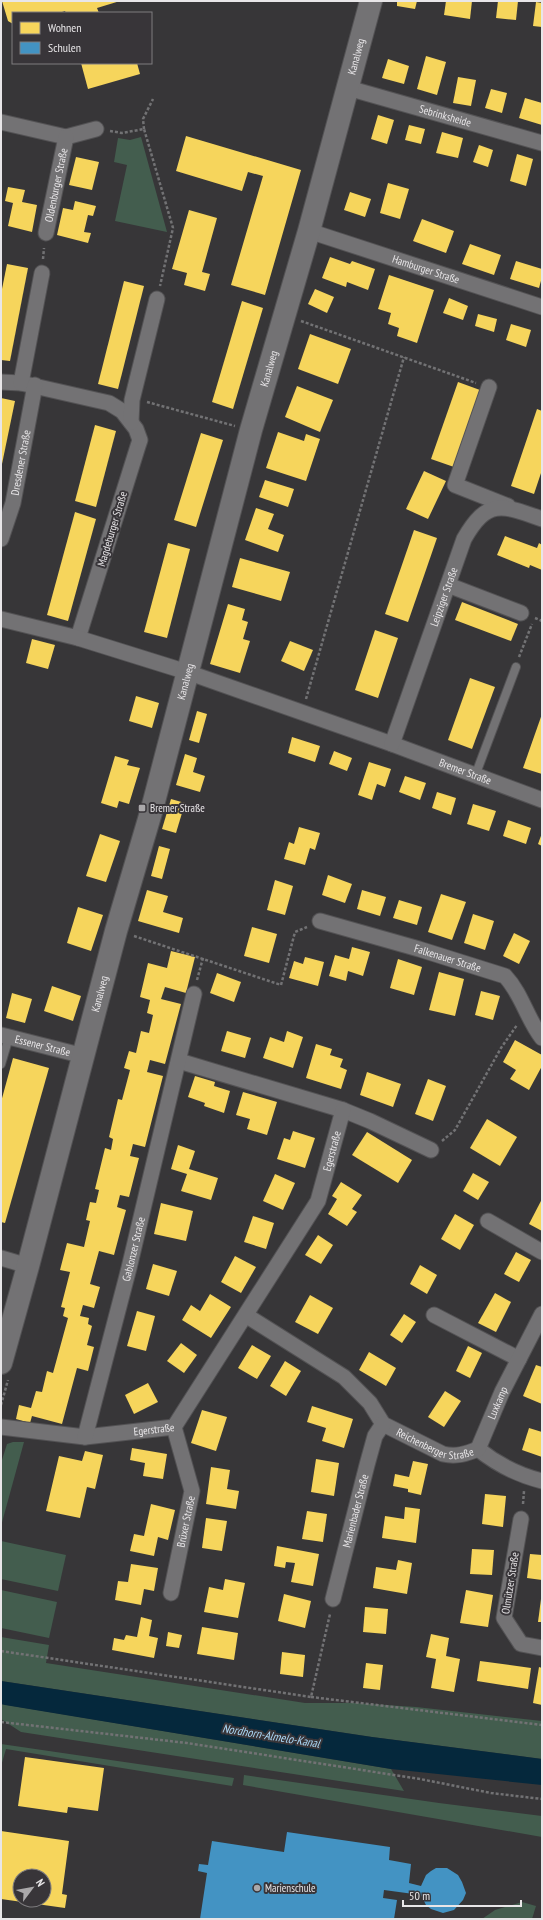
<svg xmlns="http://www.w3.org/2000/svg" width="543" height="1920" font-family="'PT Sans Narrow',sans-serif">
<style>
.green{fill:#435d4e}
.water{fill:#05283c}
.homes{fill:#f6d55c;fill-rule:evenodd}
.schools{fill:#4393c3}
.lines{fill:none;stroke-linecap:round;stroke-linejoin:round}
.lane-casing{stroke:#535254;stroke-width:10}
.street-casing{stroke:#535254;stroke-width:17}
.secondary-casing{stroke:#535254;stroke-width:24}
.path{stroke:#727274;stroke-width:2.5;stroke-dasharray:3 2;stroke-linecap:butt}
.lane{stroke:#737274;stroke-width:8}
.street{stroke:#737274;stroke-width:15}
.secondary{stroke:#737274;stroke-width:22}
.poi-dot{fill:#aaa8aa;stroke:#383539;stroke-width:1.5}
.labels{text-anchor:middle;stroke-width:4;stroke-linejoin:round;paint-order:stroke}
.street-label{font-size:11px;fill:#e8e6e8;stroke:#383539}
.poi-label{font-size:11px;fill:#e8e6e8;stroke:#383539;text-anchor:start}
.water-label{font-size:12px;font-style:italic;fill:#abd8f6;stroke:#383539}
</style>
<rect width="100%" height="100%" fill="#373638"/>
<g class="green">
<path d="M 141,137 L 167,232 L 115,221 L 127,165 L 114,162 L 118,138 L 130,140 Z"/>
<path d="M 13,1442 L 24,1442 L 1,1526 L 1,1463 L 7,1444 Z"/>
<path d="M 1,1541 L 66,1555 L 58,1591 L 1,1579 Z"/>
<path d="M 1,1590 L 57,1602 L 49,1638 L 1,1628 Z"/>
<path d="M 1,1637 L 49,1645 L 46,1663 L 305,1703 L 354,1703 L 416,1707 L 542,1721 L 542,1759 L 372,1737 L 1,1681 Z"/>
<path d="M 1,1704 L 391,1769 L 404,1791 L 21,1732 L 1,1719 Z"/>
<path d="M 1,1744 L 234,1778 L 232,1786 L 6,1749 L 1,1766 Z"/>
<path d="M 244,1775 L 439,1803 L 542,1816 L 542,1837 L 243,1785 Z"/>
<path d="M 522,1902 L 536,1906 L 532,1919 L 482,1919 L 495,1910 Z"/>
</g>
<path class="water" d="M 1,1681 L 372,1737 L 542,1759 L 542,1785 L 391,1769 L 5,1705 L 1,1704 Z"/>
<g class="homes">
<path d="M 2,1 L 120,1 L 97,8 L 99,13 L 66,13 L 65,11 L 59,13 L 13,13 L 13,24 L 8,21 Z"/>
<path d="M 397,1 L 417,1 L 415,9 L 397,6 Z"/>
<path d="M 446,1 L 472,1 L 470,19 L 444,15 Z"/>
<path d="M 498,1 L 518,1 L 516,20 L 496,18 Z"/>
<path d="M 536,2 L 542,3 L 542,27 L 533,26 Z"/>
<path d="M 426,56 L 446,62 L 437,95 L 417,89 Z"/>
<path d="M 388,59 L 409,66 L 404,84 L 382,78 Z"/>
<path d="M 81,63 L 137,63 L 140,74 L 88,89 Z"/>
<path d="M 458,77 L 476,80 L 471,106 L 453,103 Z"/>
<path d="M 491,89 L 507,93 L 502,113 L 485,108 Z"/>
<path d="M 525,98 L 542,103 L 542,125 L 519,118 Z"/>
<path d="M 378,115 L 394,120 L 387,144 L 371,139 Z"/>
<path d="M 409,125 L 425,129 L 421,144 L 405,140 Z"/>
<path d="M 442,132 L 463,138 L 458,158 L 436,153 Z"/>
<path d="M 186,136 L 301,170 L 265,295 L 231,285 L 263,176 L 248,172 L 242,191 L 176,171 Z"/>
<path d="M 479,145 L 493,150 L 488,167 L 473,162 Z"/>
<path d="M 517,154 L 533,159 L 526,186 L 510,181 Z"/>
<path d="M 76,157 L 99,162 L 92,190 L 69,185 Z"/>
<path d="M 388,183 L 409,189 L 400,219 L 380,213 Z"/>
<path d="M 8,187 L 25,190 L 22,202 L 37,205 L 32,232 L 8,226 L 13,203 L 5,201 Z"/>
<path d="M 350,192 L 371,199 L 365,217 L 344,210 Z"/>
<path d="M 75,201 L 96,206 L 93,216 L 88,215 L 84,232 L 91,233 L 88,243 L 57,235 L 63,208 L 73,210 Z"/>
<path d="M 189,210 L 217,218 L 202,272 L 210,274 L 205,291 L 184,285 L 187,273 L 172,269 Z"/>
<path d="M 422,219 L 454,231 L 446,253 L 413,241 Z"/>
<path d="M 470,244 L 501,255 L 494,275 L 462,264 Z"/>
<path d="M 330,257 L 350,264 L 352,261 L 375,269 L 368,290 L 347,282 L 346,287 L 322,278 Z"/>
<path d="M 516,261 L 542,269 L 542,277 L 539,288 L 510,279 Z"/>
<path d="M 7,264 L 28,268 L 10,361 L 1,360 L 1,294 Z"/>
<path d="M 389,275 L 434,290 L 417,343 L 397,336 L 399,328 L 388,324 L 391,313 L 378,309 Z"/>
<path d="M 124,281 L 144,286 L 118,389 L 98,384 Z"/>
<path d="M 315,289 L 334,297 L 327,313 L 308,304 Z"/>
<path d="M 449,298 L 468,306 L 463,320 L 443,313 Z"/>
<path d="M 242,301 L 263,308 L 233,409 L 212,402 Z"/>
<path d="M 478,314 L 497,319 L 494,332 L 475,326 Z"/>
<path d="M 511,324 L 531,330 L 526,347 L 506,340 Z"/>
<path d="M 310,334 L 351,349 L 338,384 L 298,369 Z"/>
<path d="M 458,382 L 480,390 L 454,467 L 431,459 Z"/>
<path d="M 297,386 L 333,400 L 320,432 L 285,417 Z"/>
<path d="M 1,398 L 15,401 L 2,464 L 1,464 Z"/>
<path d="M 537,409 L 542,411 L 542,470 L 534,494 L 511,486 Z"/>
<path d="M 95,425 L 116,431 L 96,507 L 75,501 Z"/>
<path d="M 278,432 L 304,441 L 306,434 L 320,439 L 306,481 L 266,468 Z"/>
<path d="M 201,433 L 223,440 L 196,527 L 174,520 Z"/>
<path d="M 424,471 L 446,481 L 428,519 L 406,509 Z"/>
<path d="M 265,480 L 294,489 L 288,507 L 259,497 Z"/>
<path d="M 256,508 L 274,514 L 268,529 L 284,535 L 278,552 L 245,540 Z"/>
<path d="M 75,512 L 96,519 L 68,621 L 47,615 Z"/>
<path d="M 414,530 L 437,538 L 408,622 L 385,614 Z"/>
<path d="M 505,536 L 537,548 L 539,543 L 542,545 L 542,570 L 530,565 L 529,568 L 497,555 Z"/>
<path d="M 168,543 L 190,549 L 167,638 L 144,632 Z"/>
<path d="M 240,558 L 290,572 L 281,601 L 232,587 Z"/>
<path d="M 462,602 L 518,624 L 511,641 L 455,620 Z"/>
<path d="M 228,604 L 245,609 L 242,620 L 248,622 L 243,639 L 250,641 L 240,673 L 210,664 Z"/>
<path d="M 375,630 L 398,638 L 378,698 L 355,690 Z"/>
<path d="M 32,639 L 55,645 L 48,669 L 26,663 Z"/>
<path d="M 290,641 L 313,650 L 304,671 L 281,661 Z"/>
<path d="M 470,678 L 495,687 L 472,749 L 448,740 Z"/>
<path d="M 136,696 L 159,703 L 152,728 L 129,721 Z"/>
<path d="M 197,711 L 207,714 L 199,743 L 189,740 Z"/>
<path d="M 542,714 L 542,774 L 523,768 Z"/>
<path d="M 292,737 L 320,746 L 315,762 L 288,753 Z"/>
<path d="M 334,751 L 352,758 L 347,771 L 329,764 Z"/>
<path d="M 185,754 L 197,758 L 193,772 L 205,776 L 200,792 L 176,785 Z"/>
<path d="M 115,756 L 129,760 L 127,765 L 140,768 L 129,804 L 119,801 L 117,808 L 101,803 Z"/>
<path d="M 369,762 L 391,769 L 385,787 L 377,784 L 372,800 L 358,795 Z"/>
<path d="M 405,776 L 426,783 L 420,800 L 399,792 Z"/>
<path d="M 437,792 L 456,798 L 451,815 L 432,808 Z"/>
<path d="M 171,799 L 185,803 L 176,833 L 162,829 Z"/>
<path d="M 473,804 L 496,811 L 489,831 L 467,824 Z"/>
<path d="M 508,820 L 531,828 L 526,844 L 503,836 Z"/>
<path d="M 299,827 L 320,833 L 315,850 L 310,848 L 305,865 L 284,859 L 289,842 L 294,844 Z"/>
<path d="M 542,833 L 542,846 L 538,844 Z"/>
<path d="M 100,834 L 120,841 L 106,882 L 86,876 Z"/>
<path d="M 159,846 L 170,849 L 162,879 L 151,876 Z"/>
<path d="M 328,875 L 352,884 L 345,903 L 322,895 Z"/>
<path d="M 275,880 L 293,886 L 285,915 L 267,910 Z"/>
<path d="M 147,890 L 168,896 L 163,912 L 183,918 L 179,933 L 138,921 Z"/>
<path d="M 362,890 L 386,897 L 380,916 L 357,909 Z"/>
<path d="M 441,894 L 466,902 L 452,940 L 428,932 Z"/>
<path d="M 399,900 L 422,907 L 417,925 L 393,918 Z"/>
<path d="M 78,907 L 103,915 L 91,951 L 67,943 Z"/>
<path d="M 473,914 L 494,921 L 485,950 L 464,943 Z"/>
<path d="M 252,927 L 277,934 L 269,963 L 244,956 Z"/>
<path d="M 514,933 L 530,941 L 519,964 L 503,956 Z"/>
<path d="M 352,947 L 370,952 L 363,976 L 348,971 L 346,981 L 329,976 L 335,955 L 349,959 Z"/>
<path d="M 171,951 L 195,957 L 186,993 L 165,987 L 161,999 L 181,1004 L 165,1064 L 150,1060 L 147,1072 L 163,1076 L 145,1147 L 133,1144 L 130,1156 L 139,1158 L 129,1197 L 120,1195 L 117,1207 L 126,1210 L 114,1255 L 99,1251 L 90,1284 L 100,1287 L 94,1308 L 83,1305 L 80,1316 L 89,1318 L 88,1324 L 92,1326 L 87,1345 L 94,1347 L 88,1371 L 77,1368 L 62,1424 L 32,1416 L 30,1423 L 16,1419 L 19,1405 L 31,1408 L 36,1391 L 42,1392 L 47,1371 L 53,1373 L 68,1318 L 63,1316 L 65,1308 L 61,1307 L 70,1272 L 60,1270 L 67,1243 L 84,1247 L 90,1221 L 86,1220 L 90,1202 L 96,1203 L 99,1190 L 95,1189 L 105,1148 L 111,1150 L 113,1139 L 109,1137 L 118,1099 L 122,1100 L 130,1070 L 124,1068 L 129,1051 L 136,1053 L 141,1031 L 149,1033 L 153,1015 L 147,1013 L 150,1000 L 140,997 L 148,963 L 167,968 Z"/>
<path d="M 305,957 L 324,962 L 318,986 L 289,978 L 294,961 L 303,964 Z"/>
<path d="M 398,959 L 422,967 L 414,995 L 390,988 Z"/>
<path d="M 439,972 L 464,979 L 455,1016 L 429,1010 Z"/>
<path d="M 217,973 L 241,982 L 234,1002 L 210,993 Z"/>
<path d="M 52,986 L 81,996 L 73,1021 L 44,1011 Z"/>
<path d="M 481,991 L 500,996 L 493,1020 L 475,1015 Z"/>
<path d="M 12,993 L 32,999 L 25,1023 L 6,1018 Z"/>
<path d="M 227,1031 L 251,1038 L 245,1058 L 221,1051 Z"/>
<path d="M 287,1031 L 303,1037 L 293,1068 L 263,1058 L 270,1037 L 284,1042 Z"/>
<path d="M 515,1040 L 542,1055 L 542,1066 L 529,1090 L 510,1079 L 516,1070 L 503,1062 Z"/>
<path d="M 316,1044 L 332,1049 L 330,1055 L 343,1059 L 340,1067 L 347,1070 L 341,1089 L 306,1078 Z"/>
<path d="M 13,1058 L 49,1068 L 5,1223 L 1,1222 L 1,1102 Z"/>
<path d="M 367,1072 L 401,1084 L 393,1107 L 360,1095 Z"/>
<path d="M 195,1076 L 215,1082 L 214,1086 L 230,1091 L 224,1113 L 204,1106 L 205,1103 L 188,1097 Z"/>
<path d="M 428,1079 L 446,1086 L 433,1121 L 415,1114 Z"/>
<path d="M 243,1092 L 277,1102 L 267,1135 L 247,1129 L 250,1119 L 236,1115 Z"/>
<path d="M 487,1119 L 517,1137 L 500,1166 L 470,1148 Z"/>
<path d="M 293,1131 L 315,1138 L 305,1168 L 277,1159 L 284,1138 L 290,1140 Z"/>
<path d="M 367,1132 L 412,1160 L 398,1183 L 352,1155 Z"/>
<path d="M 178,1145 L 195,1151 L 189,1169 L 218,1178 L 211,1200 L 181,1191 L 187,1174 L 171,1169 Z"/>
<path d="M 473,1173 L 489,1182 L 478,1200 L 463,1191 Z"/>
<path d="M 275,1174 L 295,1183 L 283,1210 L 263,1201 Z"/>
<path d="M 341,1182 L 362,1195 L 352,1209 L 357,1212 L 347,1226 L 328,1214 L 337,1199 L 332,1196 Z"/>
<path d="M 542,1199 L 542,1231 L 529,1224 Z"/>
<path d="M 161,1203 L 193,1211 L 186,1241 L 154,1234 Z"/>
<path d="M 455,1214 L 474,1225 L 460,1250 L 441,1239 Z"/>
<path d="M 253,1216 L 274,1223 L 266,1249 L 244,1242 Z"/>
<path d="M 318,1235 L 333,1245 L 321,1264 L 305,1255 Z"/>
<path d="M 516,1252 L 531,1260 L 519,1282 L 504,1274 Z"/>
<path d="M 235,1256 L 256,1267 L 241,1293 L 221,1282 Z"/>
<path d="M 153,1264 L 177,1271 L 169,1296 L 146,1289 Z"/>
<path d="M 420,1265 L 437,1275 L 427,1294 L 410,1284 Z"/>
<path d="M 495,1293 L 511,1302 L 496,1332 L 478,1323 Z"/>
<path d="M 210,1294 L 231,1307 L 211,1338 L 182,1320 L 191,1305 L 200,1311 Z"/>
<path d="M 310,1295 L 333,1308 L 318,1334 L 295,1322 Z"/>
<path d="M 137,1311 L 155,1316 L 146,1351 L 127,1346 Z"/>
<path d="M 404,1314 L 416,1322 L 402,1343 L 390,1335 Z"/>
<path d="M 181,1343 L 197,1355 L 184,1373 L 167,1361 Z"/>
<path d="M 252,1345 L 271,1356 L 257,1379 L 238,1368 Z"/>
<path d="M 468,1346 L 482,1353 L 470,1378 L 456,1371 Z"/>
<path d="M 369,1352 L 396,1368 L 386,1386 L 359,1370 Z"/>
<path d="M 285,1361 L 301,1371 L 286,1396 L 270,1386 Z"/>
<path d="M 536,1365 L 542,1367 L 542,1404 L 523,1396 Z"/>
<path d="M 148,1383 L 158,1402 L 134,1414 L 125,1395 Z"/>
<path d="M 445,1391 L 461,1401 L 444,1427 L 428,1417 Z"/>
<path d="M 312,1406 L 353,1419 L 344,1448 L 322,1441 L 326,1428 L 307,1422 Z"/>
<path d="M 202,1410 L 227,1417 L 216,1451 L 191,1443 Z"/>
<path d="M 529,1428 L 542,1432 L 542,1457 L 522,1450 Z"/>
<path d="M 132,1448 L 167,1454 L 163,1479 L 143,1476 L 145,1463 L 130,1460 Z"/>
<path d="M 85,1451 L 103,1455 L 95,1489 L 87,1487 L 80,1518 L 46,1511 L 59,1456 L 82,1461 Z"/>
<path d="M 316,1459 L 339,1463 L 334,1496 L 311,1492 Z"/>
<path d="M 413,1461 L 428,1464 L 421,1495 L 408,1492 L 408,1489 L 393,1486 L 395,1474 L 409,1477 Z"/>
<path d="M 211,1467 L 230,1470 L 227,1489 L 239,1491 L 236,1509 L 206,1504 Z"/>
<path d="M 485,1494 L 506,1496 L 503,1527 L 482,1524 Z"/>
<path d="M 151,1504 L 175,1510 L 168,1540 L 158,1537 L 154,1556 L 130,1551 L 134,1534 L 144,1536 Z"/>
<path d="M 405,1507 L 420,1509 L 416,1543 L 382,1538 L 385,1516 L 404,1519 Z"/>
<path d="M 307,1511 L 327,1514 L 323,1542 L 302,1539 Z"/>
<path d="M 206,1518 L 227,1521 L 222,1551 L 202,1548 Z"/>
<path d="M 277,1546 L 319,1554 L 313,1586 L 291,1582 L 295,1563 L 286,1562 L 285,1568 L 274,1566 Z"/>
<path d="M 472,1549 L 494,1550 L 492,1575 L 470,1574 Z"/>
<path d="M 530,1554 L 542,1555 L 542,1580 L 527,1578 Z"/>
<path d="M 398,1560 L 412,1563 L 407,1594 L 373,1588 L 376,1567 L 396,1570 Z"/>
<path d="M 131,1564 L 158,1568 L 154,1591 L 144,1589 L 141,1605 L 115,1600 L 118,1581 L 128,1582 Z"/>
<path d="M 225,1579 L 245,1583 L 238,1618 L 204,1612 L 209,1587 L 223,1590 Z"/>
<path d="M 466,1590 L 493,1595 L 488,1627 L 460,1623 Z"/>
<path d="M 284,1594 L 311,1601 L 305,1628 L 278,1621 Z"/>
<path d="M 541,1599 L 542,1599 L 542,1622 L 538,1622 Z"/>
<path d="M 365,1607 L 388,1609 L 386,1634 L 363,1632 Z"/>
<path d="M 141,1617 L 152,1620 L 149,1636 L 158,1638 L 154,1658 L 112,1650 L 114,1638 L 124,1640 L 126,1635 L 137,1637 Z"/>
<path d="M 202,1627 L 238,1633 L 234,1660 L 197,1654 Z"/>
<path d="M 168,1632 L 182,1635 L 179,1648 L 166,1646 Z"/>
<path d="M 431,1634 L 449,1638 L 446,1656 L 460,1659 L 454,1692 L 431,1688 L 436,1659 L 426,1657 Z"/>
<path d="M 282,1652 L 305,1655 L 303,1677 L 280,1674 Z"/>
<path d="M 480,1661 L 531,1668 L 528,1689 L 477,1681 Z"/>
<path d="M 366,1663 L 383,1665 L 380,1690 L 363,1688 Z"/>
<path d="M 539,1667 L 542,1668 L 542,1705 L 533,1703 Z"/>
<path d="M 25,1757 L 104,1768 L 98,1811 L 68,1807 L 67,1813 L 18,1806 Z"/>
<path d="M 1,1831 L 69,1841 L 62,1894 L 67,1895 L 65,1908 L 1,1899 ZM 20,1876 L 44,1876 L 44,1900 L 20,1900 Z"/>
</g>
<path class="schools" d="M 287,1832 L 390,1847 L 389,1860 L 411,1864 L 409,1883 L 421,1886 L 426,1875 L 431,1871 L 436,1868 L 447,1868 L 458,1875 L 462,1882 L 466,1893 L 463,1900 L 454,1910 L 443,1913 L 431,1909 L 426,1905 L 421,1895 L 384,1890 L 383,1898 L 397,1900 L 394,1919 L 200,1919 L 207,1873 L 198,1871 L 199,1864 L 208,1865 L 212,1841 L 284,1852 Z"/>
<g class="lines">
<g class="lane-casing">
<g id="lane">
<path d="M 475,776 L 516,667"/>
<path d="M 1,1064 L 9,1037"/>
</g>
</g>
<g class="street-casing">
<g id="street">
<path id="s1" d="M 348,88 L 542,143"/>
<path d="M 1,122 L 66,137 L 96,129"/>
<path id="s2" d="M 309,231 L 542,307"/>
<path id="s3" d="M 46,233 L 66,137"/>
<path d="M 1,382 L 21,383 L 109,403 L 122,411 L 136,429 L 140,440 L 138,446 L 78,638"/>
<path d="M 21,383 L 42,273"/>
<path d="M 489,387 L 455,485 L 508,506"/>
<path d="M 131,422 L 132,400 L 157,299"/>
<path id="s4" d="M 1,539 L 13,503 L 35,385"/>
<path d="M 448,585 L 521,613"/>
<path id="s5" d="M 1,619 L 78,638 L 187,672 L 392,744 L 542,800"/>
<path id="s6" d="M 392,744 L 464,539 C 487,499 501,504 542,519"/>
<path id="s7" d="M 320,921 L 419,949 L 505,976 C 522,994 527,1019 542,1038"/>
<path id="s8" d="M 1,1035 L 84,1056"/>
<path d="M 179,1061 L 343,1110 L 370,1121 L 431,1150"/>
<path d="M 488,1221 L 542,1252"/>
<path d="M 1,1258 L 28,1266"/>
<path d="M 434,1315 L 519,1359"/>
<path id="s9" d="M 247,1316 L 344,1377 L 370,1403 L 383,1424 L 443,1454 C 456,1457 466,1454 478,1449 C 498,1465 518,1475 542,1481"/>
<path id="s10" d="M 1,1427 L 85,1437 L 174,1427 L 318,1201 L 343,1110"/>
<path id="s11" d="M 85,1437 L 129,1268 L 194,994"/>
<path id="s12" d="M 478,1449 L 502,1392 L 542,1314"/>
<path d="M 521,1519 L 504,1618 L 521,1644 L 542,1648"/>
<path id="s13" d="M 171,1593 L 192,1491 L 174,1427"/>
<path id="s14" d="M 333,1599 L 367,1465 L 375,1436 L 383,1424"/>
</g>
</g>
<g class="secondary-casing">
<g id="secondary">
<path id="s15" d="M 1,1363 L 28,1266 L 116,931 L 152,809 L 251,430 L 309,231 L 371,1"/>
</g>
</g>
<g class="path">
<path d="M 144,129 L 143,119 L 153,99"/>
<path d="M 110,131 L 122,133 L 144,129 L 173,228 L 160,286"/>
<path d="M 43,259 L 44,248"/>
<path d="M 301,321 L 476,383"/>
<path d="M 147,402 L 235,426"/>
<path d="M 535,618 L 542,621"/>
<path d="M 519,657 L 532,624"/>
<path d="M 306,699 L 404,357"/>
<path d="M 134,936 L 281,985 L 295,932 L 307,927"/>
<path d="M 197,980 L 203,958"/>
<path d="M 442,1141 L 455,1130 L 501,1048 L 517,1025"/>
<path d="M 1,1405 L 8,1380"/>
<path d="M 523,1504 L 524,1491"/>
<path d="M 1,1651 L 311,1697 L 330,1614"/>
<path d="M 311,1697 L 542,1725"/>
<path d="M 1,1722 L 187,1743 L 420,1779 L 491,1793 L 542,1799"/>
</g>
<use href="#lane" class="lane"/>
<use href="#street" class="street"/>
<use href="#secondary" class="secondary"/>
</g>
<g class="poi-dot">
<rect x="138" y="804" width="8" height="8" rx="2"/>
<circle cx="257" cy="1888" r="4"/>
</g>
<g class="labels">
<g class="street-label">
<text dy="4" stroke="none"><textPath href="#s15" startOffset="1354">Kanalweg</textPath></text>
<text dy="4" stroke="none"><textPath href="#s1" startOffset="101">Sebrinksheide</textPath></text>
<text dy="4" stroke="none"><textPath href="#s3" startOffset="49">Oldenburger Straße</textPath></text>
<text dy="4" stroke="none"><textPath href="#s2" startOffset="123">Hamburger Straße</textPath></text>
<text dy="4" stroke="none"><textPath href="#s15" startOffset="1030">Kanalweg</textPath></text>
<text dy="4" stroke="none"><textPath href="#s4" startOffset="79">Dresdener Straße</textPath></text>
<text transform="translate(112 529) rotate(-73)" y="4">Magdeburger Straße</text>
<text dy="4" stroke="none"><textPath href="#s6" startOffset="156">Leipziger Straße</textPath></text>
<text dy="4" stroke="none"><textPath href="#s15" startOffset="706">Kanalweg</textPath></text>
<text dy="4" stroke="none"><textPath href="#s5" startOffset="489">Bremer Straße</textPath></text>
<text dy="4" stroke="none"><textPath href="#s7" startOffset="133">Falkenauer Straße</textPath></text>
<text dy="4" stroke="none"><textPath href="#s15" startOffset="382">Kanalweg</textPath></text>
<text dy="4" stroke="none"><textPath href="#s8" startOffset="43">Essener Straße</textPath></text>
<text dy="4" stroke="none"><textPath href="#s10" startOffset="494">Egerstraße</textPath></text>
<text dy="4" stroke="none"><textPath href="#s11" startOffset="194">Gablonzer Straße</textPath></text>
<text dy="4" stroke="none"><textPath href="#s12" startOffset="50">Luxkamp</textPath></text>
<text dy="4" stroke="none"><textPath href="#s10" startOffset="154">Egerstraße</textPath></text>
<text dy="4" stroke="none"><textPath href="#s9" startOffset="233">Reichenberger Straße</textPath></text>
<text dy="4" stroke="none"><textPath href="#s14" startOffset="91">Marienbader Straße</textPath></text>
<text dy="4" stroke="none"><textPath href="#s13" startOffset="73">Brüxer Straße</textPath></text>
<text transform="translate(510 1583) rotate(-81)" y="4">Olmützer Straße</text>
</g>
<g class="poi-label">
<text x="150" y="812">Bremer Straße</text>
<text x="265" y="1892">Marienschule</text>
</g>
<g class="water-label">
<text transform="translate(271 1736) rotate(9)" y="4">Nordhorn-Almelo-Kanal</text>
</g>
</g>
<rect width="543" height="1920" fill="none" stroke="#e8e6e8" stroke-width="4"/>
<rect x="12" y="12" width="140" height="52" fill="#383539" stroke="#7e7c7f"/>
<rect x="20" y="22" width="20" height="12" fill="#f6d55c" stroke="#7e7c7f"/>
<text x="48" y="32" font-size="12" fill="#e8e6e8">Wohnen</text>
<rect x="20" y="42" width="20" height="12" fill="#4393c3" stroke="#7e7c7f"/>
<text x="48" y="52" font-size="12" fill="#e8e6e8">Schulen</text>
<g transform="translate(32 1888) rotate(58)"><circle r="19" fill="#383539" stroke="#7e7c7f"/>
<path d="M0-3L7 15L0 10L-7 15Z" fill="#aaa8aa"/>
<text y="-6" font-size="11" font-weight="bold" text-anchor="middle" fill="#e8e6e8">N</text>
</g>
<path d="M403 1900v6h118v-6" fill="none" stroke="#e8e6e8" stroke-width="2"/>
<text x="409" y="1900" font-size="12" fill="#e8e6e8" stroke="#383539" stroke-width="3" paint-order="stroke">50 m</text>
</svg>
